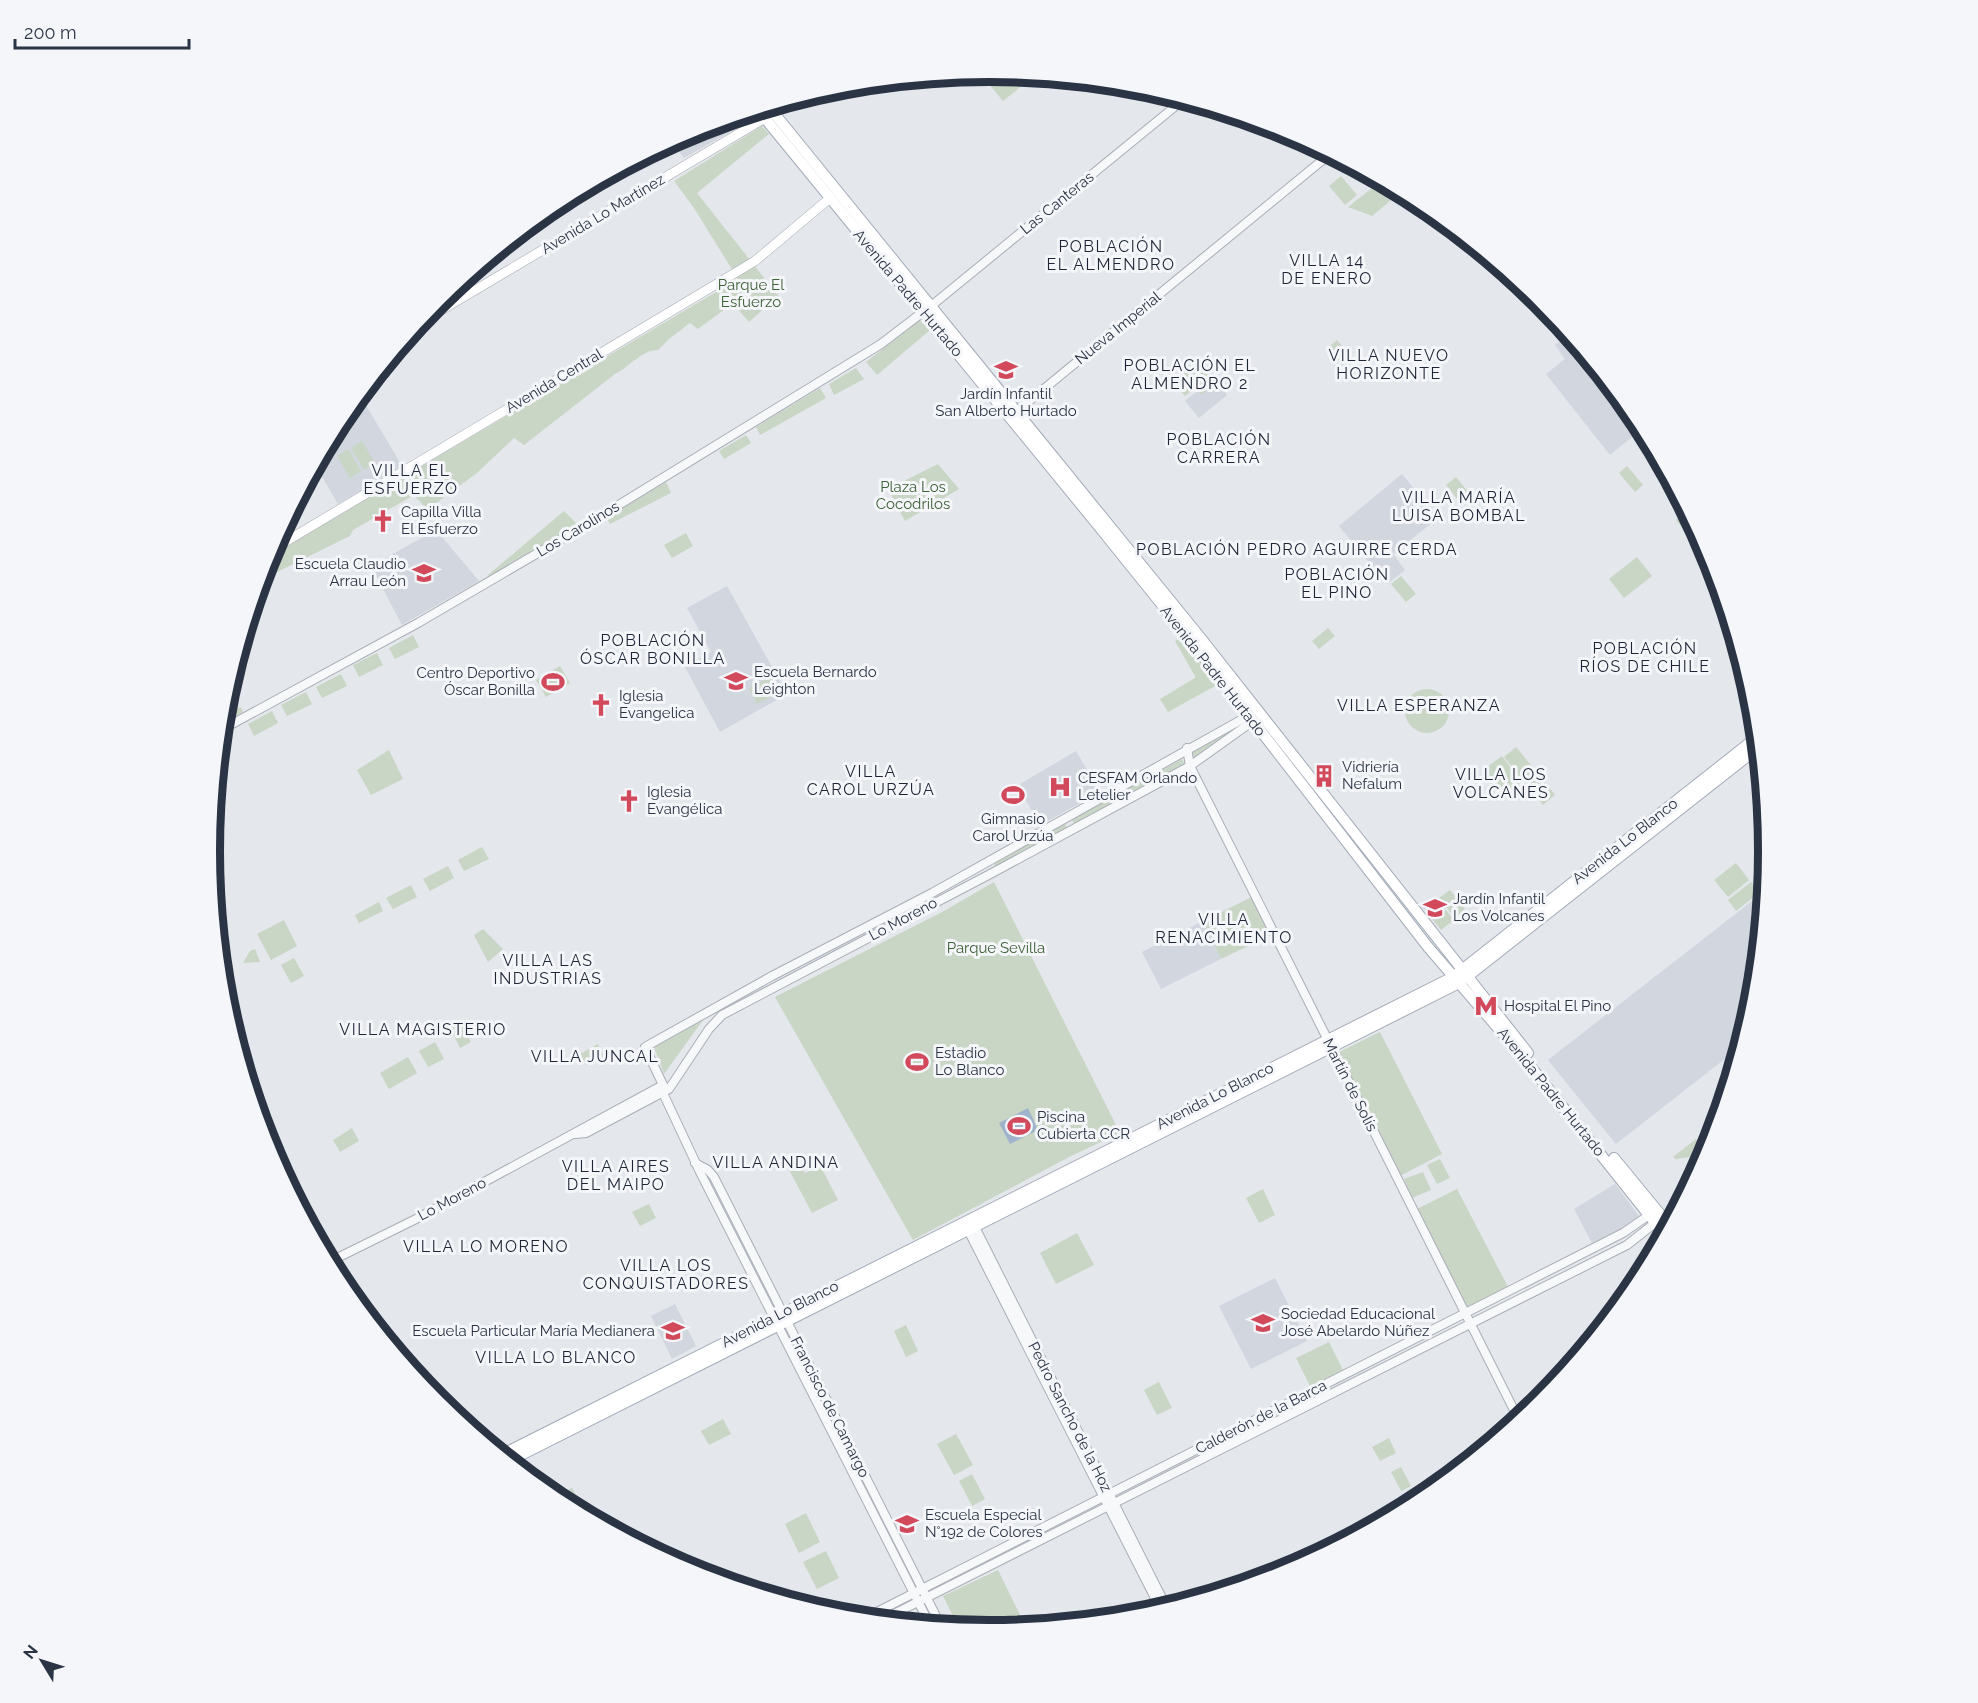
<svg xmlns="http://www.w3.org/2000/svg" width="1978" height="1703" font-family="Raleway,sans-serif">
<style>
.built{fill:#d2d6de}
.green{fill:#c9d6c5}
.water{fill:#9fb4cc}
.lines{fill:none;stroke-linecap:round;stroke-linejoin:round}
.tertiary-casing{stroke:#a9aeb7;stroke-width:10}
.secondary-casing{stroke:#a9aeb7;stroke-width:10}
.primary-casing{stroke:#a3abb8;stroke-width:12}
.tertiary{stroke:#f7f8fa;stroke-width:8}
.secondary{stroke:#fff;stroke-width:9}
.primary{stroke:#fff;stroke-width:10}
.labels{text-anchor:middle;stroke-width:6;stroke-linejoin:round;paint-order:stroke}
.street-label{font-size:15px;fill:#2b3445;stroke:#f4f6f9}
.park-label{font-size:15px;fill:#3f6138;stroke:#f4f6f9}
.poi-label{font-size:15px;fill:#2b3445;stroke:#f4f6f9;text-anchor:start}
.neighbourhood-label{font-size:16px;letter-spacing:1.5px;fill:#1d2536;stroke:#f4f6f9}
.rim{fill:none;stroke:#2b3445;stroke-width:8}
</style>
<rect width="100%" height="100%" fill="#e4e7ec"/>
<g class="built">
<path d="M 722,122 L 730,132 L 684,158 L 672,142 L 691,131 Z"/>
<path d="M 1568,335 L 1637,419 L 1643,428 L 1610,455 L 1546,374 L 1565,359 L 1555,345 Z"/>
<path d="M 1217,382 L 1227,395 L 1199,418 L 1185,401 L 1197,391 L 1201,395 Z"/>
<path d="M 360,395 L 402,466 L 338,504 L 316,466 L 341,418 Z"/>
<path d="M 1402,474 L 1438,518 L 1393,554 L 1405,570 L 1387,584 L 1339,526 Z"/>
<path d="M 436,530 L 479,581 L 402,625 L 371,566 Z"/>
<path d="M 727,586 L 787,694 L 720,732 L 685,667 L 711,652 L 687,608 Z"/>
<path d="M 1076,751 L 1100,792 L 1037,827 L 1030,813 L 1032,811 L 1021,792 L 1024,791 L 1020,784 Z"/>
<path d="M 1765,891 L 1753,1004 L 1740,1047 L 1616,1144 L 1548,1060 Z"/>
<path d="M 1437,897 L 1446,909 L 1433,920 L 1423,908 Z"/>
<path d="M 1203,921 L 1221,959 L 1161,989 L 1142,952 Z"/>
<path d="M 1615,1184 L 1639,1216 L 1623,1228 L 1592,1243 L 1574,1209 Z"/>
<path d="M 1275,1278 L 1307,1341 L 1251,1369 L 1219,1306 Z"/>
<path d="M 675,1304 L 696,1346 L 672,1359 L 651,1316 Z"/>
<path d="M 706,1562 L 713,1579 L 689,1571 Z"/>
</g>
<g class="green">
<path d="M 1000,73 L 1034,76 L 1003,101 L 988,83 Z"/>
<path d="M 762,126 L 769,134 L 697,193 L 780,298 L 770,303 L 749,322 L 736,307 L 725,309 L 698,329 L 690,323 L 669,339 L 658,350 C 641,350 630,367 615,374 L 524,445 L 514,438 L 477,473 L 431,507 L 425,507 L 414,495 L 353,530 L 350,536 L 261,580 L 268,557 L 738,279 L 694,208 L 674,181 Z"/>
<path d="M 1341,176 L 1357,195 L 1345,205 L 1329,186 Z"/>
<path d="M 1381,181 L 1391,187 L 1397,195 L 1372,216 L 1348,207 Z"/>
<path d="M 920,320 L 930,330 L 877,375 L 866,362 Z"/>
<path d="M 1337,340 L 1352,358 L 1343,366 L 1328,348 Z"/>
<path d="M 1198,359 L 1217,382 L 1201,395 L 1182,372 Z"/>
<path d="M 856,368 L 864,379 L 834,395 L 829,384 Z"/>
<path d="M 1182,375 L 1194,389 L 1185,396 L 1173,382 Z"/>
<path d="M 820,388 L 826,398 L 760,435 L 756,427 Z"/>
<path d="M 746,435 L 751,443 L 724,459 L 719,451 Z"/>
<path d="M 362,441 L 375,463 L 364,470 L 351,448 Z"/>
<path d="M 348,449 L 361,471 L 350,478 L 337,456 Z"/>
<path d="M 938,464 L 959,489 L 905,521 L 888,489 Z"/>
<path d="M 1627,466 L 1643,485 L 1635,492 L 1619,473 Z"/>
<path d="M 1456,477 L 1469,493 L 1459,501 L 1446,485 Z"/>
<path d="M 666,482 L 671,493 L 610,524 L 606,518 Z"/>
<path d="M 564,511 L 577,524 L 490,577 L 488,575 Z"/>
<path d="M 1687,511 L 1709,554 L 1714,568 L 1676,520 Z"/>
<path d="M 686,533 L 693,546 L 672,558 L 664,545 Z"/>
<path d="M 1637,557 L 1652,576 L 1624,598 L 1609,579 Z"/>
<path d="M 1401,576 L 1416,594 L 1406,602 L 1391,584 Z"/>
<path d="M 1328,628 L 1335,636 L 1319,649 L 1312,641 Z"/>
<path d="M 413,635 L 419,647 L 395,659 L 389,648 Z"/>
<path d="M 1184,637 L 1218,682 L 1217,685 L 1168,712 L 1160,699 L 1195,678 L 1195,676 L 1175,641 Z"/>
<path d="M 377,653 L 383,665 L 359,677 L 353,665 Z"/>
<path d="M 560,666 L 570,683 L 546,697 L 536,680 Z"/>
<path d="M 341,674 L 347,686 L 322,698 L 316,687 Z"/>
<path d="M 772,676 L 780,692 L 757,704 L 749,688 Z"/>
<circle cx="1427" cy="711" r="22"/>
<path d="M 306,692 L 312,704 L 287,716 L 281,705 Z"/>
<path d="M 241,707 L 243,712 L 222,723 L 223,714 Z"/>
<path d="M 272,711 L 278,723 L 254,736 L 248,724 Z"/>
<path d="M 1236,724 L 1239,726 L 1240,729 L 1193,762 L 1190,753 Z"/>
<path d="M 1516,747 L 1535,770 L 1522,780 L 1504,757 Z"/>
<path d="M 389,750 L 403,779 L 371,795 L 357,770 Z"/>
<path d="M 1502,756 L 1521,782 L 1501,797 L 1483,774 L 1483,770 Z"/>
<path d="M 1182,759 L 1186,767 L 1075,827 L 1072,819 Z"/>
<path d="M 1537,772 L 1555,795 L 1543,805 L 1525,782 Z"/>
<path d="M 1064,823 L 1068,829 L 996,868 L 993,862 Z"/>
<path d="M 482,847 L 489,859 L 464,871 L 458,860 Z"/>
<path d="M 1736,863 L 1749,880 L 1728,897 L 1714,880 Z"/>
<path d="M 448,866 L 454,878 L 430,891 L 423,879 Z"/>
<path d="M 994,882 L 1120,1133 L 1071,1156 L 913,1240 L 775,997 L 944,911 Z"/>
<path d="M 1751,882 L 1759,893 L 1736,911 L 1728,900 Z"/>
<path d="M 411,885 L 417,897 L 393,909 L 386,898 Z"/>
<path d="M 1450,890 L 1465,909 L 1455,918 L 1439,898 Z"/>
<path d="M 1252,897 L 1271,935 L 1221,959 L 1203,921 Z"/>
<path d="M 379,902 L 383,911 L 359,923 L 355,915 Z"/>
<path d="M 1446,910 L 1454,920 L 1441,930 L 1433,920 Z"/>
<path d="M 284,920 L 297,946 L 271,960 L 257,934 Z"/>
<path d="M 483,929 L 503,949 L 488,962 L 474,935 Z"/>
<path d="M 255,949 L 260,962 L 243,963 L 250,951 Z"/>
<path d="M 294,958 L 304,976 L 291,983 L 281,965 Z"/>
<path d="M 703,1020 L 664,1074 L 654,1047 Z"/>
<path d="M 461,1022 L 471,1042 L 460,1048 L 450,1028 Z"/>
<path d="M 1380,1032 L 1442,1154 L 1400,1176 L 1337,1053 Z"/>
<path d="M 435,1042 L 444,1059 L 428,1067 L 419,1051 Z"/>
<path d="M 598,1044 L 604,1056 L 586,1065 L 580,1054 Z"/>
<path d="M 408,1057 L 417,1073 L 389,1089 L 380,1073 Z"/>
<path d="M 352,1128 L 359,1141 L 340,1152 L 333,1140 Z"/>
<path d="M 1696,1139 L 1707,1153 L 1706,1155 L 1676,1159 L 1673,1157 Z"/>
<path d="M 797,1159 L 805,1173 L 820,1165 L 838,1200 L 812,1213 L 786,1164 Z"/>
<path d="M 1440,1159 L 1450,1178 L 1437,1184 L 1427,1165 Z"/>
<path d="M 1423,1172 L 1431,1190 L 1412,1198 L 1404,1179 Z"/>
<path d="M 1263,1189 L 1275,1215 L 1259,1223 L 1246,1198 Z"/>
<path d="M 1457,1189 L 1508,1287 L 1467,1309 L 1415,1210 Z"/>
<path d="M 649,1204 L 656,1218 L 640,1226 L 632,1212 Z"/>
<path d="M 1077,1233 L 1094,1265 L 1056,1284 L 1040,1253 Z"/>
<path d="M 906,1325 L 918,1351 L 906,1357 L 894,1331 Z"/>
<path d="M 1329,1342 L 1343,1370 L 1310,1386 L 1296,1358 Z"/>
<path d="M 1159,1382 L 1172,1408 L 1157,1415 L 1144,1390 Z"/>
<path d="M 723,1419 L 731,1434 L 709,1445 L 701,1431 Z"/>
<path d="M 956,1434 L 973,1465 L 954,1475 L 937,1444 Z"/>
<path d="M 1389,1438 L 1396,1453 L 1380,1461 L 1372,1447 Z"/>
<path d="M 1401,1467 L 1411,1486 L 1401,1491 L 1391,1472 Z"/>
<path d="M 972,1474 L 985,1499 L 972,1506 L 959,1481 Z"/>
<path d="M 572,1488 L 587,1516 L 553,1497 Z"/>
<path d="M 806,1513 L 820,1542 L 799,1553 L 785,1524 Z"/>
<path d="M 826,1551 L 839,1578 L 817,1589 L 803,1562 Z"/>
<path d="M 998,1570 L 1026,1627 L 989,1631 L 959,1628 L 943,1596 Z"/>
<path d="M 1132,1604 L 1138,1616 L 1121,1618 L 1118,1612 Z"/>
</g>
<path class="water" d="M 1028,1108 L 1038,1130 L 1010,1144 L 999,1123 Z"/>
<g class="lines">
<g class="tertiary-casing">
<g id="tertiary">
<path d="M 1017,411 L 1330,154"/>
<path d="M 221,730 L 418,623 L 591,522 L 881,344 L 936,302 L 1183,100"/>
<path d="M 1187,748 L 1190,766 L 1519,1420"/>
<path d="M 663,1093 L 700,1172 L 930,1625"/>
<path d="M 575,1134 L 586,1133 L 669,1089 L 709,1029 L 722,1015 L 994,872 L 1190,766 L 1253,721"/>
<path d="M 695,1163 L 708,1170 L 714,1177 L 941,1626"/>
<path d="M 968,1224 L 970,1234 L 1161,1610"/>
<path d="M 970,1229 L 977,1231 L 1167,1608"/>
<path d="M 329,1262 L 416,1219 L 663,1085 L 645,1047 L 772,976 L 932,893 L 1248,716"/>
<path d="M 863,1619 L 1623,1233 L 1652,1213"/>
<path d="M 882,1620 L 1627,1245 L 1660,1219"/>
</g>
</g>
<g class="secondary-casing">
<g id="secondary">
<path d="M 418,324 L 765,118 L 787,102"/>
<path d="M 270,551 L 755,261 L 830,198"/>
</g>
</g>
<g class="primary-casing">
<g id="primary">
<path d="M 769,107 L 1199,636 L 1528,1053"/>
<path d="M 759,111 L 1101,529 L 1192,642 L 1428,947 L 1523,1057 L 1664,1234"/>
<path d="M 1614,1158 L 1669,1225"/>
<path d="M 501,1455 L 1453,977 L 1757,737"/>
<path d="M 509,1461 L 1459,983 L 1758,748"/>
</g>
</g>
<use href="#tertiary" class="tertiary"/>
<use href="#secondary" class="secondary"/>
<use href="#primary" class="primary"/>
</g>
<defs>
<g id="school-bare" transform="scale(1.8)"><path d="M0-5L7-2L0 1L-7-2ZM-4 1L0 2.5L4 1V4Q0 6-4 4Z" fill="#d1495b" stroke="#f4f6f9" stroke-width="2.5" paint-order="stroke"/></g>
<g id="church-bare" transform="scale(1.8)"><path d="M-1.2-6h2.4v3.5h3.3v2.4h-3.3V6h-2.4V-.1h-3.3v-2.4h3.3Z" fill="#d1495b" stroke="#f4f6f9" stroke-width="2.5" paint-order="stroke"/></g>
<g id="stadium-bare" transform="scale(1.8)"><path d="M0-5a6.5 5 0 1 0 0 10a6.5 5 0 1 0 0-10ZM-3.5-1.8h7v3.6h-7Z" fill="#d1495b" stroke="#f4f6f9" stroke-width="2.5" paint-order="stroke"/></g>
<g id="building-bare" transform="scale(1.8)"><path d="M-4-6H4V6H1V3H-1V6H-4ZM-2.5-4.3h1.7v1.8h-1.7ZM.8-4.3h1.7v1.8H.8ZM-2.5-1h1.7V.8h-1.7ZM.8-1h1.7V.8H.8Z" fill="#d1495b" stroke="#f4f6f9" stroke-width="2.5" paint-order="stroke"/></g>
<g id="hospital-bare" transform="scale(1.8)"><path d="M-5-5h3v3.5h4V-5h3V5h-3V1.5h-4V5h-3Z" fill="#d1495b" stroke="#f4f6f9" stroke-width="2.5" paint-order="stroke"/></g>
<g id="metro-bare" transform="scale(1.8)"><path d="M-5.5 5V-5H-3L0 0L3-5H5.5V5H3V-.5L0 4L-3-.5V5Z" fill="#d1495b" stroke="#f4f6f9" stroke-width="2.5" paint-order="stroke"/></g>
</defs>
<g fill-rule="evenodd">
<use href="#school-bare" x="1006" y="370"/>
<use href="#church-bare" x="383" y="521"/>
<use href="#school-bare" x="424" y="573"/>
<use href="#school-bare" x="736" y="681"/>
<use href="#stadium-bare" x="553" y="682"/>
<use href="#church-bare" x="601" y="705"/>
<use href="#building-bare" x="1324" y="776"/>
<use href="#hospital-bare" x="1060" y="787"/>
<use href="#stadium-bare" x="1013" y="795"/>
<use href="#church-bare" x="629" y="801"/>
<use href="#school-bare" x="1435" y="908"/>
<use href="#metro-bare" x="1486" y="1006"/>
<use href="#stadium-bare" x="917" y="1062"/>
<use href="#stadium-bare" x="1019" y="1126"/>
<use href="#school-bare" x="1263" y="1323"/>
<use href="#school-bare" x="673" y="1331"/>
<use href="#school-bare" x="907" y="1524"/>
</g>
<g class="labels">
<g class="street-label">
<text transform="translate(1057 203) rotate(-39)" y="5">Las Canteras</text>
<text transform="translate(603 214) rotate(-31)" y="5">Avenida Lo Martínez</text>
<text transform="translate(908 293) rotate(50)" y="5">Avenida Padre Hurtado</text>
<text transform="translate(1118 328) rotate(-39)" y="5">Nueva Imperial</text>
<text transform="translate(554 381) rotate(-31)" y="5">Avenida Central</text>
<text transform="translate(578 529) rotate(-31)" y="5">Los Carolinos</text>
<text transform="translate(1213 671) rotate(52)" y="5">Avenida Padre Hurtado</text>
<text transform="translate(1625 841) rotate(-38)" y="5">Avenida Lo Blanco</text>
<text transform="translate(903 919) rotate(-28)" y="5">Lo Moreno</text>
<text transform="translate(1350 1085) rotate(63)" y="5">Martín de Solís</text>
<text transform="translate(1551 1092) rotate(51)" y="5">Avenida Padre Hurtado</text>
<text transform="translate(1215 1096) rotate(-27)" y="5">Avenida Lo Blanco</text>
<text transform="translate(452 1199) rotate(-28)" y="5">Lo Moreno</text>
<text transform="translate(780 1314) rotate(-27)" y="5">Avenida Lo Blanco</text>
<text transform="translate(830 1407) rotate(63)" y="5">Francisco de Camargo</text>
<text transform="translate(1070 1417) rotate(63)" y="5">Pedro Sancho de la Hoz</text>
<text transform="translate(1261 1417) rotate(-27)" y="5">Calderón de la Barca</text>
</g>
<g class="park-label">
<text x="751" y="290">Parque El<tspan x="751" dy="17">Esfuerzo</tspan></text>
<text x="913" y="492">Plaza Los<tspan x="913" dy="17">Cocodrilos</tspan></text>
<text x="996" y="953">Parque Sevilla</text>
</g>
<g class="poi-label">
<text x="1006" y="399" text-anchor="middle">Jardín Infantil<tspan x="1006" dy="17">San Alberto Hurtado</tspan></text>
<text x="401" y="517">Capilla Villa<tspan x="401" dy="17">El Esfuerzo</tspan></text>
<text x="406" y="569" text-anchor="end">Escuela Claudio<tspan x="406" dy="17">Arrau León</tspan></text>
<text x="754" y="677">Escuela Bernardo<tspan x="754" dy="17">Leighton</tspan></text>
<text x="535" y="678" text-anchor="end">Centro Deportivo<tspan x="535" dy="17">Óscar Bonilla</tspan></text>
<text x="619" y="701">Iglesia<tspan x="619" dy="17">Evangelica</tspan></text>
<text x="1342" y="772">Vidriería<tspan x="1342" dy="17">Nefalum</tspan></text>
<text x="1078" y="783">CESFAM Orlando<tspan x="1078" dy="17">Letelier</tspan></text>
<text x="647" y="797">Iglesia<tspan x="647" dy="17">Evangélica</tspan></text>
<text x="1013" y="824" text-anchor="middle">Gimnasio<tspan x="1013" dy="17">Carol Urzúa</tspan></text>
<text x="1453" y="904">Jardín Infantil<tspan x="1453" dy="17">Los Volcanes</tspan></text>
<text x="1504" y="1011">Hospital El Pino</text>
<text x="935" y="1058">Estadio<tspan x="935" dy="17">Lo Blanco</tspan></text>
<text x="1037" y="1122">Piscina<tspan x="1037" dy="17">Cubierta CCR</tspan></text>
<text x="1281" y="1319">Sociedad Educacional<tspan x="1281" dy="17">José Abelardo Núñez</tspan></text>
<text x="655" y="1336" text-anchor="end">Escuela Particular María Medianera</text>
<text x="925" y="1520">Escuela Especial<tspan x="925" dy="17">N°192 de Colores</tspan></text>
</g>
<g class="neighbourhood-label">
<text x="1111" y="252">POBLACIÓN<tspan x="1111" dy="18">EL ALMENDRO</tspan></text>
<text x="1327" y="266">VILLA 14<tspan x="1327" dy="18">DE ENERO</tspan></text>
<text x="1389" y="361">VILLA NUEVO<tspan x="1389" dy="18">HORIZONTE</tspan></text>
<text x="1190" y="371">POBLACIÓN EL<tspan x="1190" dy="18">ALMENDRO 2</tspan></text>
<text x="1219" y="445">POBLACIÓN<tspan x="1219" dy="18">CARRERA</tspan></text>
<text x="411" y="476">VILLA EL<tspan x="411" dy="18">ESFUERZO</tspan></text>
<text x="1459" y="503">VILLA MARÍA<tspan x="1459" dy="18">LUISA BOMBAL</tspan></text>
<text x="1297" y="555">POBLACIÓN PEDRO AGUIRRE CERDA</text>
<text x="1337" y="580">POBLACIÓN<tspan x="1337" dy="18">EL PINO</tspan></text>
<text x="653" y="646">POBLACIÓN<tspan x="653" dy="18">ÓSCAR BONILLA</tspan></text>
<text x="1645" y="654">POBLACIÓN<tspan x="1645" dy="18">RÍOS DE CHILE</tspan></text>
<text x="1419" y="711">VILLA ESPERANZA</text>
<text x="871" y="777">VILLA<tspan x="871" dy="18">CAROL URZÚA</tspan></text>
<text x="1501" y="780">VILLA LOS<tspan x="1501" dy="18">VOLCANES</tspan></text>
<text x="1224" y="925">VILLA<tspan x="1224" dy="18">RENACIMIENTO</tspan></text>
<text x="548" y="966">VILLA LAS<tspan x="548" dy="18">INDUSTRIAS</tspan></text>
<text x="423" y="1035">VILLA MAGISTERIO</text>
<text x="595" y="1062">VILLA JUNCAL</text>
<text x="776" y="1168">VILLA ANDINA</text>
<text x="616" y="1172">VILLA AIRES<tspan x="616" dy="18">DEL MAIPO</tspan></text>
<text x="486" y="1252">VILLA LO MORENO</text>
<text x="666" y="1271">VILLA LOS<tspan x="666" dy="18">CONQUISTADORES</tspan></text>
<text x="556" y="1363">VILLA LO BLANCO</text>
</g>
</g>
<path d="M0 0H1978V1703H0ZM220 851a769 769 0 1 1 1538 0a769 769 0 1 1-1538 0Z" fill="#f4f6f9" fill-rule="evenodd"/>
<path class="rim" d="M220 851a769 769 0 1 1 1538 0a769 769 0 1 1-1538 0Z"/>
<g transform="translate(42 1661) rotate(308)" stroke="#f4f6f9" stroke-width="4.5" paint-order="stroke">
<path d="M0-4.5L10 22L0 15L-10 22Z" fill="#2b3445"/>
<text y="-9" font-size="16" font-weight="bold" text-anchor="middle" fill="#2b3445">N</text>
</g>
<path d="M15 39v9h174v-9" fill="none" stroke="#2b3445" stroke-width="3"/>
<text x="24" y="39" font-size="18" fill="#2b3445" stroke="#f4f6f9" stroke-width="4.5" paint-order="stroke">200 m</text>
</svg>
